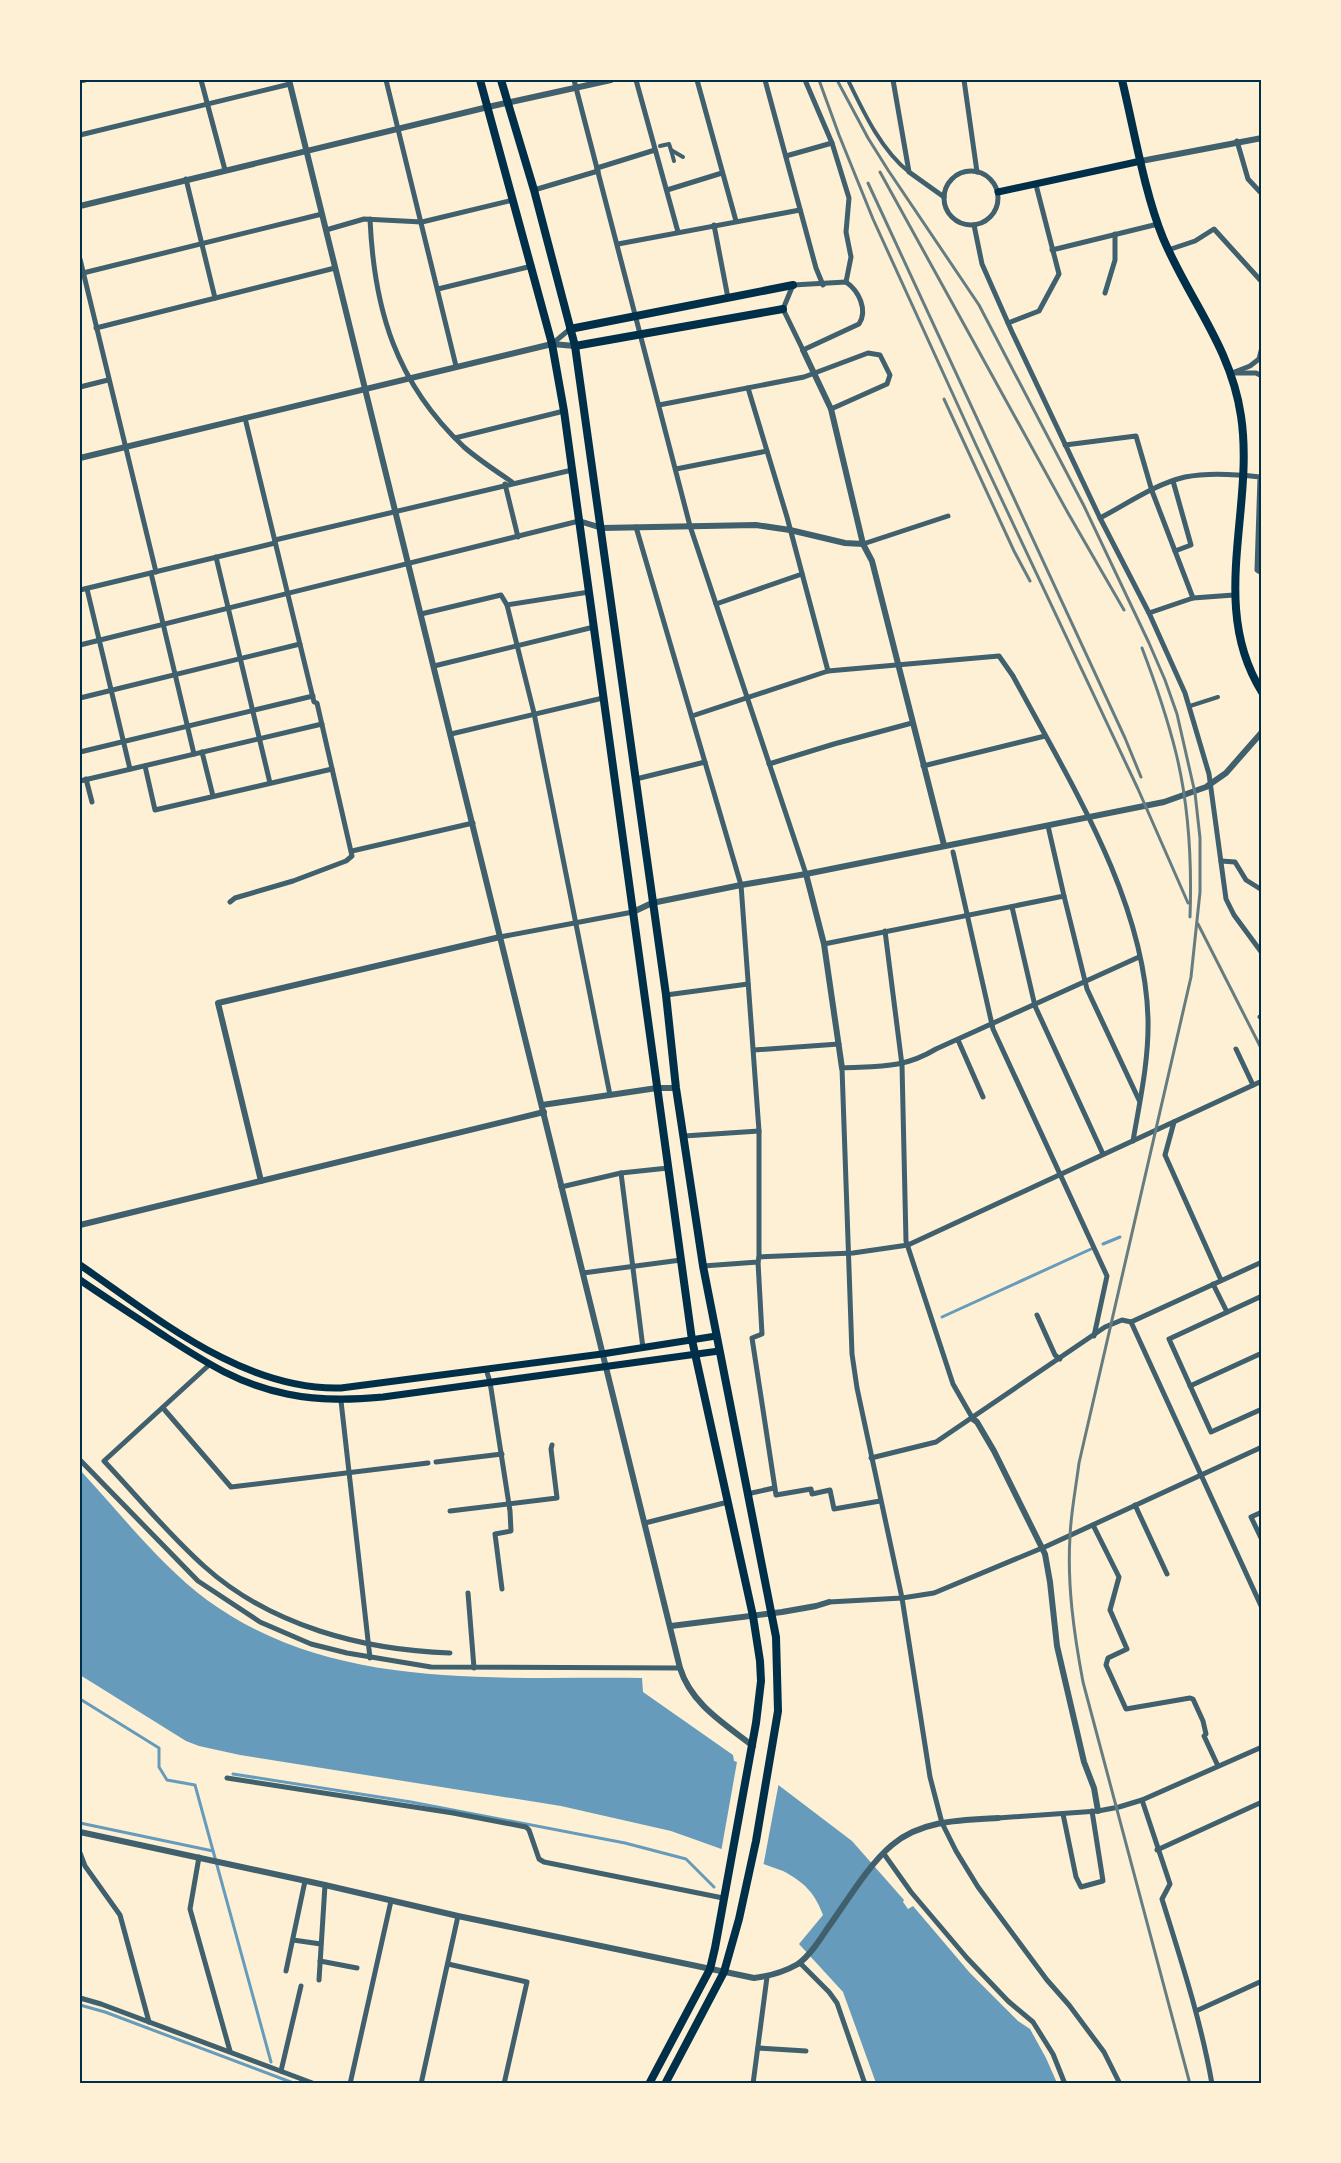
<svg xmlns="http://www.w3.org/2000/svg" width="1341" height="2163" font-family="'Space Grotesk',sans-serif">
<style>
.water{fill:#669bbc}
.pier{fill:#fdf0d5}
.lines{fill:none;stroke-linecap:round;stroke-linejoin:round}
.stream{stroke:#669bbc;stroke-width:3}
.pedestrian{stroke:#3f606c;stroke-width:4}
.minor{stroke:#3f606c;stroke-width:5}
.tertiary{stroke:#3f606c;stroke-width:6}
.secondary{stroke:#003049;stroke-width:7}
.primary{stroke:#003049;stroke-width:8}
.trunk{stroke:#003049;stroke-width:8}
.rail{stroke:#657d81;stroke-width:3}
.neatline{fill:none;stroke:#003049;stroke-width:2}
</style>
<rect width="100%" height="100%" fill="#fdf0d5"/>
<path class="water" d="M 80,1470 C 119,1512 161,1566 207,1600 C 333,1692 494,1676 642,1678 L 643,1692 L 733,1755 L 734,1761 L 756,1768 L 852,1841 L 904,1900 L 903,1902 L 908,1909 L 913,1906 L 970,1973 L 1018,2021 L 1030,2029 L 1046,2058 L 1057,2083 L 876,2083 L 843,1992 L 799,1944 L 823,1915 C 815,1893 804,1882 783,1871 L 671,1831 L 561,1806 L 240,1755 L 199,1746 L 186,1741 L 80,1675 Z"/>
<path class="pier" d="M 735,1752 L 737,1759 L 757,1765 L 779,1782 L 763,1867 L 721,1852 L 737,1762 Z"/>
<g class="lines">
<g class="stream">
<path d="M 1103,1244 L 1120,1237"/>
<path d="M 942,1317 L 1091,1249"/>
<path d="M 80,1699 L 159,1748 L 159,1767 L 167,1780 L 195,1785 L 271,2062"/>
<path d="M 233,1774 L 411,1802 L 625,1843 L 686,1859 L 714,1887"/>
<path d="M 80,1823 L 213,1851"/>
<path d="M 80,2005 L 105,2012 L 296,2084"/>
</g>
<g class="pedestrian">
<path d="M 848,80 C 863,111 881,150 909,172"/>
<path d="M 660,146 L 669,144 L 671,150 L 683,157"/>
<path d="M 671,150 L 674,161"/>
<path d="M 1190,706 L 1218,697"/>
</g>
<g class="minor">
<path d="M 201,80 L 225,170"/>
<path d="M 386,80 L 456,366"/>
<path d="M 574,80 L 690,526 L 806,874"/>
<path d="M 636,80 L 678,232"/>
<path d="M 697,80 L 736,221"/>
<path d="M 765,80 L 816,268 L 823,285"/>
<path d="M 805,80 L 832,143 L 849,198 L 846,232 L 851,257 L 846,282"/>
<path d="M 893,80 L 909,172 L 944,197"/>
<path d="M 964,80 L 977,172"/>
<path d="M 80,81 L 85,80"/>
<path d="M 80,135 L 290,84"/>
<path d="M 1237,141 L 1248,179 L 1262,194"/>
<path d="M 786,156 L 832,143"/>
<path d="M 597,168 L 655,150"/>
<circle cx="971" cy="198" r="27"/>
<path d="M 186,179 L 215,298"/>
<path d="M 534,190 L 598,171"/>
<path d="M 667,190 L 722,173"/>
<path d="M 370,219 C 374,310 396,383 464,447 C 479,460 496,471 512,482"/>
<path d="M 714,225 L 728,298"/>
<path d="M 974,225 L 982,264 L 1012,332 L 1100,518 L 1149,613 L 1185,693 L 1209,774 L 1226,899 L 1234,915 L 1262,953"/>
<path d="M 326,230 L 364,219 L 422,222 L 513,200"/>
<path d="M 618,244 L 800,210"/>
<path d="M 1052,250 L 1158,224"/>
<path d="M 1168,250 L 1195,241 L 1214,229 L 1262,282"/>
<path d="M 80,259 L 156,572"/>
<path d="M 83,273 L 322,214"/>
<path d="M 846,282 C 859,291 868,310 859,324 L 803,350 L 783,309 L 793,285 Z"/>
<path d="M 438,289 L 532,266"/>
<path d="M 1105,293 L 1115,260 L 1115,234"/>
<path d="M 1008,323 L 1039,311 L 1059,274 L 1036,185"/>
<path d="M 96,328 L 335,268"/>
<path d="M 552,344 L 570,329"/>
<path d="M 1232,373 L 1250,366 L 1259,359 L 1262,347"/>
<path d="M 1234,373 L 1256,373 L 1262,376"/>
<path d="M 80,387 L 108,380"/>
<path d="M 748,388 L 787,517 L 828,671"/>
<path d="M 659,405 L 804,377 L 868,353 L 880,355 L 890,375 L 887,384 L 831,409"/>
<path d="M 455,438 L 564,411"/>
<path d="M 1065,445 L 1136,436 L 1152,491 L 1193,598"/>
<path d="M 676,469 L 767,451"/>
<path d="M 1173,481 L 1191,545 L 1175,551"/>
<path d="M 505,484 L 518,537"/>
<path d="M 1100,518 C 1127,504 1155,484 1185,477 C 1209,472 1235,474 1260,477 L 1257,570 L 1262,573"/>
<path d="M 636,527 L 741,885 L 759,1131 L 759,1257"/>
<path d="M 275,540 L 572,470"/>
<path d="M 863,544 L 948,516"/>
<path d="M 216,557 L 270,783"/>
<path d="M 151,573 L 194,754"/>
<path d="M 87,589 L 130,769"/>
<path d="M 80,590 L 275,543"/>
<path d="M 716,604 L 802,574"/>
<path d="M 507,605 L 589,592"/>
<path d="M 1149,613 L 1193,598 L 1234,595"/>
<path d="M 421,614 L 501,595 L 507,605 L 534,713 L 610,1095"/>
<path d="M 80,645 L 579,521"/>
<path d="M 434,666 L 594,627"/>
<path d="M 80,698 L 300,644"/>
<path d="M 692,716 L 828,671 L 999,656 L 1013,676 C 1068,779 1145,899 1148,1019 C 1149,1060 1140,1100 1133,1141"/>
<path d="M 451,734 L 603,698"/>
<path d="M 80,752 L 313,696"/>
<path d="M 202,752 L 213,796"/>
<path d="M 769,764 L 834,744 L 912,723"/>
<path d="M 145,766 L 155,810 L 332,769"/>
<path d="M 923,766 L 1045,736"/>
<path d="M 86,779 L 92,802"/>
<path d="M 636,779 L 705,762"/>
<path d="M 80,781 L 322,724"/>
<path d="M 352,851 L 473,823"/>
<path d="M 953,852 L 993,1029 L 1107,1276 L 1094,1336"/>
<path d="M 1221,861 L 1235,862 L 1246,880 L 1262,890"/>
<path d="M 1064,896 L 1087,989 L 1139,1100"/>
<path d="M 230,902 L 235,898 L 293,881 L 346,861 L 352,856 L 317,703 L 314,702 L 245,418"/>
<path d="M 1012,907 L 1035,1006 L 1103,1154"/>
<path d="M 885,931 L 902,1065 L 906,1241 L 953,1384 L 973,1419"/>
<path d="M 500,937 L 633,912"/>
<path d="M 824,944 L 1064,896 L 1048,826"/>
<path d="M 666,995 L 748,984"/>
<path d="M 1260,1017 L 1262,1016"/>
<path d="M 958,1040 L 983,1097"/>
<path d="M 1236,1049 L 1253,1085"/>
<path d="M 754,1050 L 839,1044"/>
<path d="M 1174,1122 L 1165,1155 L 1221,1280"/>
<path d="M 684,1136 L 759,1131"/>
<path d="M 621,1173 L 643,1348"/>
<path d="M 561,1187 L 621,1173 L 668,1168"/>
<path d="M 758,1262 L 762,1334 L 752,1338 L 776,1495 L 811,1489 L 812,1494 L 830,1490 L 834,1509 L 880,1501"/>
<path d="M 703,1266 L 758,1262 L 759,1257 L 853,1253 L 908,1245 L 1262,1081"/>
<path d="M 583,1273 L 681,1260"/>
<path d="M 1213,1284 L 1227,1312"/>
<path d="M 1262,1296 L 1169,1339 L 1211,1432 L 1262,1409"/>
<path d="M 1037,1315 L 1055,1355 L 1060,1359"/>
<path d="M 1131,1322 L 1262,1608"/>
<path d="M 209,1365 L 104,1461 C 137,1496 169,1535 205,1567 C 271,1626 363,1650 450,1653"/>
<path d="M 486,1369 L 490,1382 L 510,1511 L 511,1531 L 495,1534 L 502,1589"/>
<path d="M 1190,1386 L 1262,1353"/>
<path d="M 341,1401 L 370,1658"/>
<path d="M 163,1408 L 231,1487 L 428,1463"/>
<path d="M 871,1458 L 936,1442 L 1105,1327 L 1122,1320 L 1131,1322 L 1262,1262"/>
<path d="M 80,1460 L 198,1581 L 260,1622 L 311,1644 L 347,1653 L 431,1667 L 680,1668"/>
<path d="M 436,1462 L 502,1454"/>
<path d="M 747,1494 L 774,1488"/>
<path d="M 1135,1505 L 1167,1574"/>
<path d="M 450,1511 L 557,1498 L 551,1449 L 552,1445"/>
<path d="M 1262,1512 L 1251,1517 L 1262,1540"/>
<path d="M 645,1523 L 728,1502"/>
<path d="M 1093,1525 L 1119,1577 L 1110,1610 L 1127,1649 L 1108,1658 L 1106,1665 L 1126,1709 L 1190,1698 L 1193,1699 L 1203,1721 L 1206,1734 L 1204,1736 L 1218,1766"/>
<path d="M 468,1593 L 474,1668"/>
<path d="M 829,1602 L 902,1598 L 934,1593 L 1047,1546 L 1262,1447"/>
<path d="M 227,1778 L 453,1813 L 526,1827 L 529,1830 L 539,1859 L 544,1862 L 723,1898"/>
<path d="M 1142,1800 L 1170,1884 L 1162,1899 C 1181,1960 1201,2021 1212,2084"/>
<path d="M 1063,1814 L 1076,1877 L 1081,1887 L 1103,1881 L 1092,1811"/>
<path d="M 998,1818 L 1098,1811 L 1119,1807 L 1142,1800 L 1262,1747"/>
<path d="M 1157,1850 L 1262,1802"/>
<path d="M 80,1853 L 85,1866 L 120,1915 L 149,2022"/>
<path d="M 884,1854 L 911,1892 L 967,1958 L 1008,2001 L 1033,2022 L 1053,2054 L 1065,2084"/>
<path d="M 199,1857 L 190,1909 L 230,2051"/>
<path d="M 293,1940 L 321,1944"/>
<path d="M 320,1961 L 357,1968"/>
<path d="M 800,1963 L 829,1992 L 837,2003 L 865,2084"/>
<path d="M 448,1964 L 527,1982 L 504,2084"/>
<path d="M 286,1971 L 305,1881"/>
<path d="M 319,1980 L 325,1885"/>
<path d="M 80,1998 L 101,2004 L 315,2084"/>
<path d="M 1196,2011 L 1262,1981"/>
<path d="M 758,2048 L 806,2051"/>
<path d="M 281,2071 L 301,1986"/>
<path d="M 350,2084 L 391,1901"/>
<path d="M 421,2084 L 458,1916"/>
<path d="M 753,2084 L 767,1977"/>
<path d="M 1120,2084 L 1104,2052 L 1069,2005 L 1047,1980 L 978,1887 L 956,1851 L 942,1823 L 930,1777 L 902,1598 L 857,1388 L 852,1354 L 842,1068 C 878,1066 903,1069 936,1049 L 1139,957"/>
</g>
<g class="tertiary">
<path d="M 289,80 L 680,1668 C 691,1704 725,1724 753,1746"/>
<path d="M 1141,161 L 1262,138"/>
<path d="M 80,206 L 488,107 L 611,80"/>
<path d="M 803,350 L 831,409 L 863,544 L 872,561 L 944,845"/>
<path d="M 80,458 L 552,344 L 575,346"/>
<path d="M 579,521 L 602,528 L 756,525 L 790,530 L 845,543 L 863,544"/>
<path d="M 806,874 L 824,944 L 842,1068"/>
<path d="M 633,912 L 652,903 L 741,885 L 806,874 L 1164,802 L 1206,787 L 1226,773 L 1262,732"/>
<path d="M 542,1105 L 657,1088 L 676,1088"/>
<path d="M 261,1181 L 218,1003 L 500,937"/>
<path d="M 80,1225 L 544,1112"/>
<path d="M 973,1419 L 977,1422 L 994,1451 L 1045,1554 L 1050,1582 L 1057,1646 L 1084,1762 L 1094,1788 L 1098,1811"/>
<path d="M 671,1626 L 782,1612 L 816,1606 L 829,1602"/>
<path d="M 80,1832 L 325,1885 L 458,1916 L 754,1978 C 770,1976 784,1972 798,1964 C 810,1955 819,1941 827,1929 C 846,1903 868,1865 892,1845 C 921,1820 962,1820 998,1818"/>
</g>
<g class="secondary">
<path d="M 998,192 L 1141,161"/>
<path d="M 80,1265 C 156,1317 243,1391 341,1388 L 602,1354 L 716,1336"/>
<path d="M 80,1280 C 106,1298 133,1315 160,1333 C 202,1360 237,1384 287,1394 C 320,1401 351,1400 383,1397 L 719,1351"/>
</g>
<g class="primary">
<path d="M 1122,80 C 1134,129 1144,191 1163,238 C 1189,300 1231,347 1241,416 C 1255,509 1208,606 1262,692"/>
<path d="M 570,329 L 793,285"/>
<path d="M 575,346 L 783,309"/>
</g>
<g class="trunk">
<path d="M 480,80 L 552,344 L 564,411 L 692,1340 L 753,1616 L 760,1661 L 761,1681 L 756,1723 L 715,1948 L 710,1969 L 649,2084"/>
<path d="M 501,80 L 534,190 L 575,346 L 666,995 L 676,1088 L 703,1266 L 776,1637 L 778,1711 L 756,1841 L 739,1919 L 724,1972 L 665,2084"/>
</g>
<g class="rail">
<path d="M 819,80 L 839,135 L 873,219 L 976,445 L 1138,789 L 1188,903"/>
<path d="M 837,80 L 868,138 L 888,170 L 979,305 L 1084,506 L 1149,643 L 1165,680 L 1177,714 L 1195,793 L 1200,838 L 1200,892 L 1191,977 L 1079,1463 C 1076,1487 1071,1512 1070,1536 C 1067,1585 1074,1634 1083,1682 L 1190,2084"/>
<path d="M 880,172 L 1068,513 L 1124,610"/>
<path d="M 868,183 L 1125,738 L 1141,777"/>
<path d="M 944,399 L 1014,551 L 1030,581"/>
<path d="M 1142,648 C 1155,682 1167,717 1176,753 C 1189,806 1192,862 1190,917"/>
<path d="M 1198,924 L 1262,1050"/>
</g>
</g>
<rect width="1341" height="2163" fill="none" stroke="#fdf0d5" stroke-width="162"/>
<rect x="81" y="81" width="1179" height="2001" class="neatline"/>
</svg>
